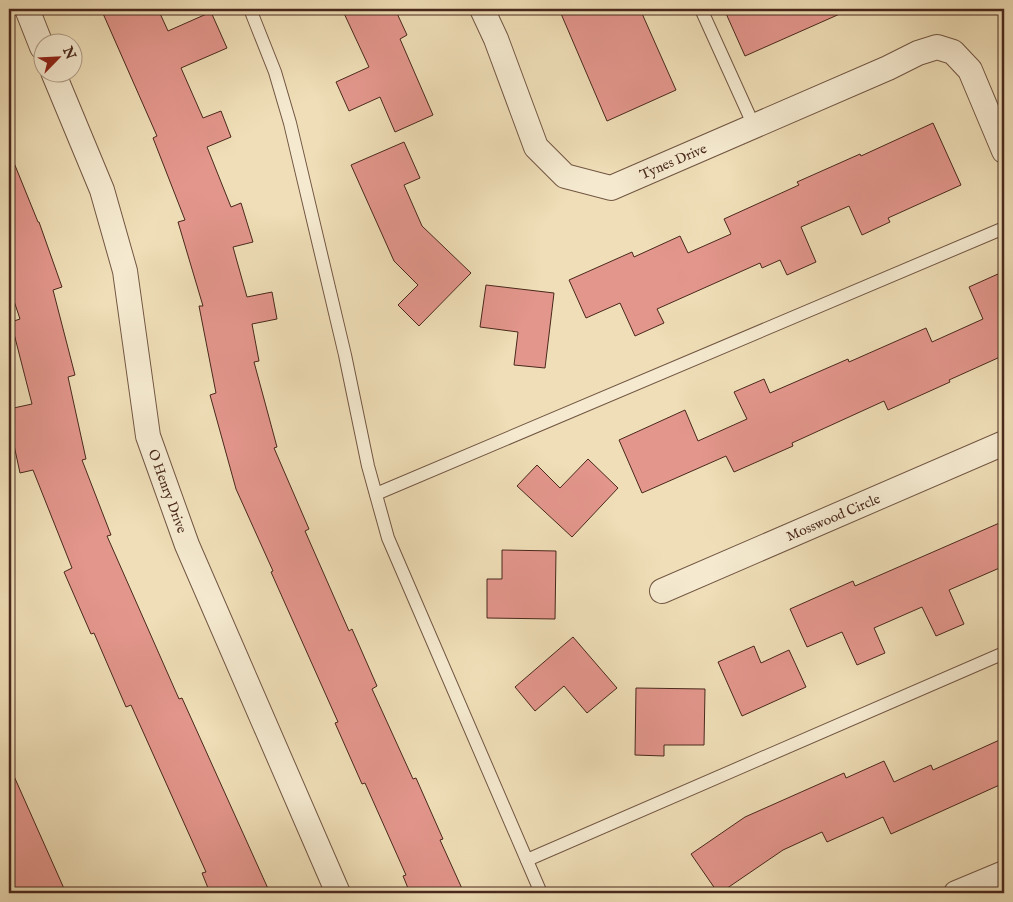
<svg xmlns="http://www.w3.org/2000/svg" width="1013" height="902" font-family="'IM FELL English',serif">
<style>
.building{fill:#e3968c;stroke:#49281c}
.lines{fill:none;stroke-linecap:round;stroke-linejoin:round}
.service-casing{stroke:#725643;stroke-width:14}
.minor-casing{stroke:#725643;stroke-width:26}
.service{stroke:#f5ead0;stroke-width:12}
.minor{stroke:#f5ead0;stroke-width:24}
.labels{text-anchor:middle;stroke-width:4;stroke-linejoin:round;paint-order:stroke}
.street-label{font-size:14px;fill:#49281c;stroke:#f5ead0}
</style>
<rect width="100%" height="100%" fill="#efdeb7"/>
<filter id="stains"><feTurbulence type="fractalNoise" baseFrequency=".004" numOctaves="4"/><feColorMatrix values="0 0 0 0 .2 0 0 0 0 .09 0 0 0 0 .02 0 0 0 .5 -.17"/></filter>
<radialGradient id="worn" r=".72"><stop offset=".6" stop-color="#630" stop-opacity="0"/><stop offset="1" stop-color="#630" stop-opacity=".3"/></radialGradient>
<g class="building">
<path d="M 101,9 L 158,9 L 168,31 L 211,12 L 227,48 L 181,68 L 203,118 L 221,111 L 231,137 L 207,147 L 231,207 L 241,203 L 253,242 L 233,247 L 247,297 L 272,292 L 277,319 L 252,324 L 259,361 L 254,362 L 277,447 L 274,448 L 309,529 L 305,531 L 349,631 L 352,629 L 377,686 L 372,689 L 413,779 L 416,778 L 443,839 L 440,840 L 464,893 L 410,893 L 403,876 L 406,875 L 365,783 L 362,784 L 335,723 L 338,722 L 271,572 L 273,571 L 236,489 L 210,395 L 216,393 L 199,306 L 203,306 L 178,222 L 185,220 L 153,138 L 157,136 Z"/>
<path d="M 342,9 L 395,9 L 407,35 L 400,39 L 433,115 L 395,132 L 380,97 L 349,111 L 336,82 L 369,67 Z"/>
<path d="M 559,9 L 640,9 L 676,90 L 607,121 Z"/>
<path d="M 724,9 L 851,9 L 745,56 Z"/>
<path d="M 933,123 L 961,185 L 888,218 L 890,222 L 862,235 L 849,206 L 801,227 L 816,262 L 787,275 L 780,260 L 762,268 L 760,263 L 657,309 L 664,323 L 635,336 L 620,303 L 586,318 L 569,280 L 632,252 L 634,257 L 680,236 L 688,253 L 731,234 L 724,219 L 799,185 L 797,182 L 860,154 L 861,156 Z"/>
<path d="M 404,142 L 420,178 L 404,185 L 422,226 L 471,273 L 419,326 L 398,305 L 418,285 L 394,261 L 351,165 Z"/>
<path d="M 9,153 L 10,153 L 38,222 L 39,222 L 62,287 L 53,290 L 75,375 L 68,377 L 86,459 L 82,460 L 111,535 L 107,536 L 179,699 L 182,698 L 270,893 L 210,893 L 202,873 L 206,872 L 131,705 L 126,707 L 94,633 L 91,634 L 64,572 L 72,568 L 33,470 L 20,473 L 9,422 L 9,409 L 32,404 L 11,322 L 20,319 L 9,286 Z"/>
<path d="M 998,274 L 1004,288 L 1004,367 L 1000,357 L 949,380 L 950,382 L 888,410 L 884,401 L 792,443 L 793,446 L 734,472 L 726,456 L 642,493 L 619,440 L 685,410 L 698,441 L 747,419 L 734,392 L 764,379 L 770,393 L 848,359 L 849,362 L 926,328 L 932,342 L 983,319 L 969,287 Z"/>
<path d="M 486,285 L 554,293 L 545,368 L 514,365 L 518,332 L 480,327 Z"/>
<path d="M 588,459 L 618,488 L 572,537 L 517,486 L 537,465 L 560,488 Z"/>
<path d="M 1004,521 L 1004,566 L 949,590 L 964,624 L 936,636 L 922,607 L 874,628 L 885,653 L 857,665 L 842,632 L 807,647 L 790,609 L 853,581 L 855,586 Z"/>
<path d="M 502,550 L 556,551 L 555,619 L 487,618 L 487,579 L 502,579 Z"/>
<path d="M 573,637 L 617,688 L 587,713 L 564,686 L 535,711 L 515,687 Z"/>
<path d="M 754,646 L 761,663 L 789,650 L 806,687 L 742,716 L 718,662 Z"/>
<path d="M 636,688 L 705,689 L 704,745 L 664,745 L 664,756 L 635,755 Z"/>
<path d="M 1004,738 L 1004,783 L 891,834 L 883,817 L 827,842 L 822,832 L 783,850 L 720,893 L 718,893 L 691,854 L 745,817 L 844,773 L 846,778 L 884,761 L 894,782 L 931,765 L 933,770 Z"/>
<path d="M 9,765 L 66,893 L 9,893 Z"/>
</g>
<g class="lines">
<g class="service-casing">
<g id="service">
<path d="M 250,9 L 275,72 L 290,123 L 345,355 L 368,466 L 388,538 L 541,893"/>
<path d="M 701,9 L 754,126"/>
<path d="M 376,494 L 1004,228"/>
<path d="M 527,860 L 1004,653"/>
</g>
</g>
<g class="minor-casing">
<g id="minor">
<path d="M 27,9 L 42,47"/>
<path d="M 482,9 L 496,39 L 536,147 L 565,176 L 611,188 L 888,68 L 918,53 L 937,47 L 953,52 L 970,70 L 1004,151"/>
<path d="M 53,72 L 102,190 L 125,271 L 148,436 L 187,545 L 338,893"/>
<path d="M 662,591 L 1004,443"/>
<path d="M 956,893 L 1004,873"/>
</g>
</g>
<use href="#service" class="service"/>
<use href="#minor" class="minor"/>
</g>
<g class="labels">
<g class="street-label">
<text transform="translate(673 161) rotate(-23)" y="5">Tynes Drive</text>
<text transform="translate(168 491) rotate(70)" y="5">O Henry Drive</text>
<text transform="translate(833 517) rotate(-23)" y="5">Mosswood Circle</text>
</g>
</g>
<rect width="1013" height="902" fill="none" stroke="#efdeb7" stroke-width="30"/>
<rect x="10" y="10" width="993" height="882" fill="none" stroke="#49281c" stroke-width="2.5"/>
<rect x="15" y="15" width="983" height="872" fill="none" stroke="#49281c"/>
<g transform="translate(58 58) rotate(66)"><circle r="24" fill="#f5ead0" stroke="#b09c88"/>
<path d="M0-4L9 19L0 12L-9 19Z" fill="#8f2418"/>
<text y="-8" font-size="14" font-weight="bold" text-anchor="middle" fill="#49281c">N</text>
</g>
<rect width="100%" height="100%" filter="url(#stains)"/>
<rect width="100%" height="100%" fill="url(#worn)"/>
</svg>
